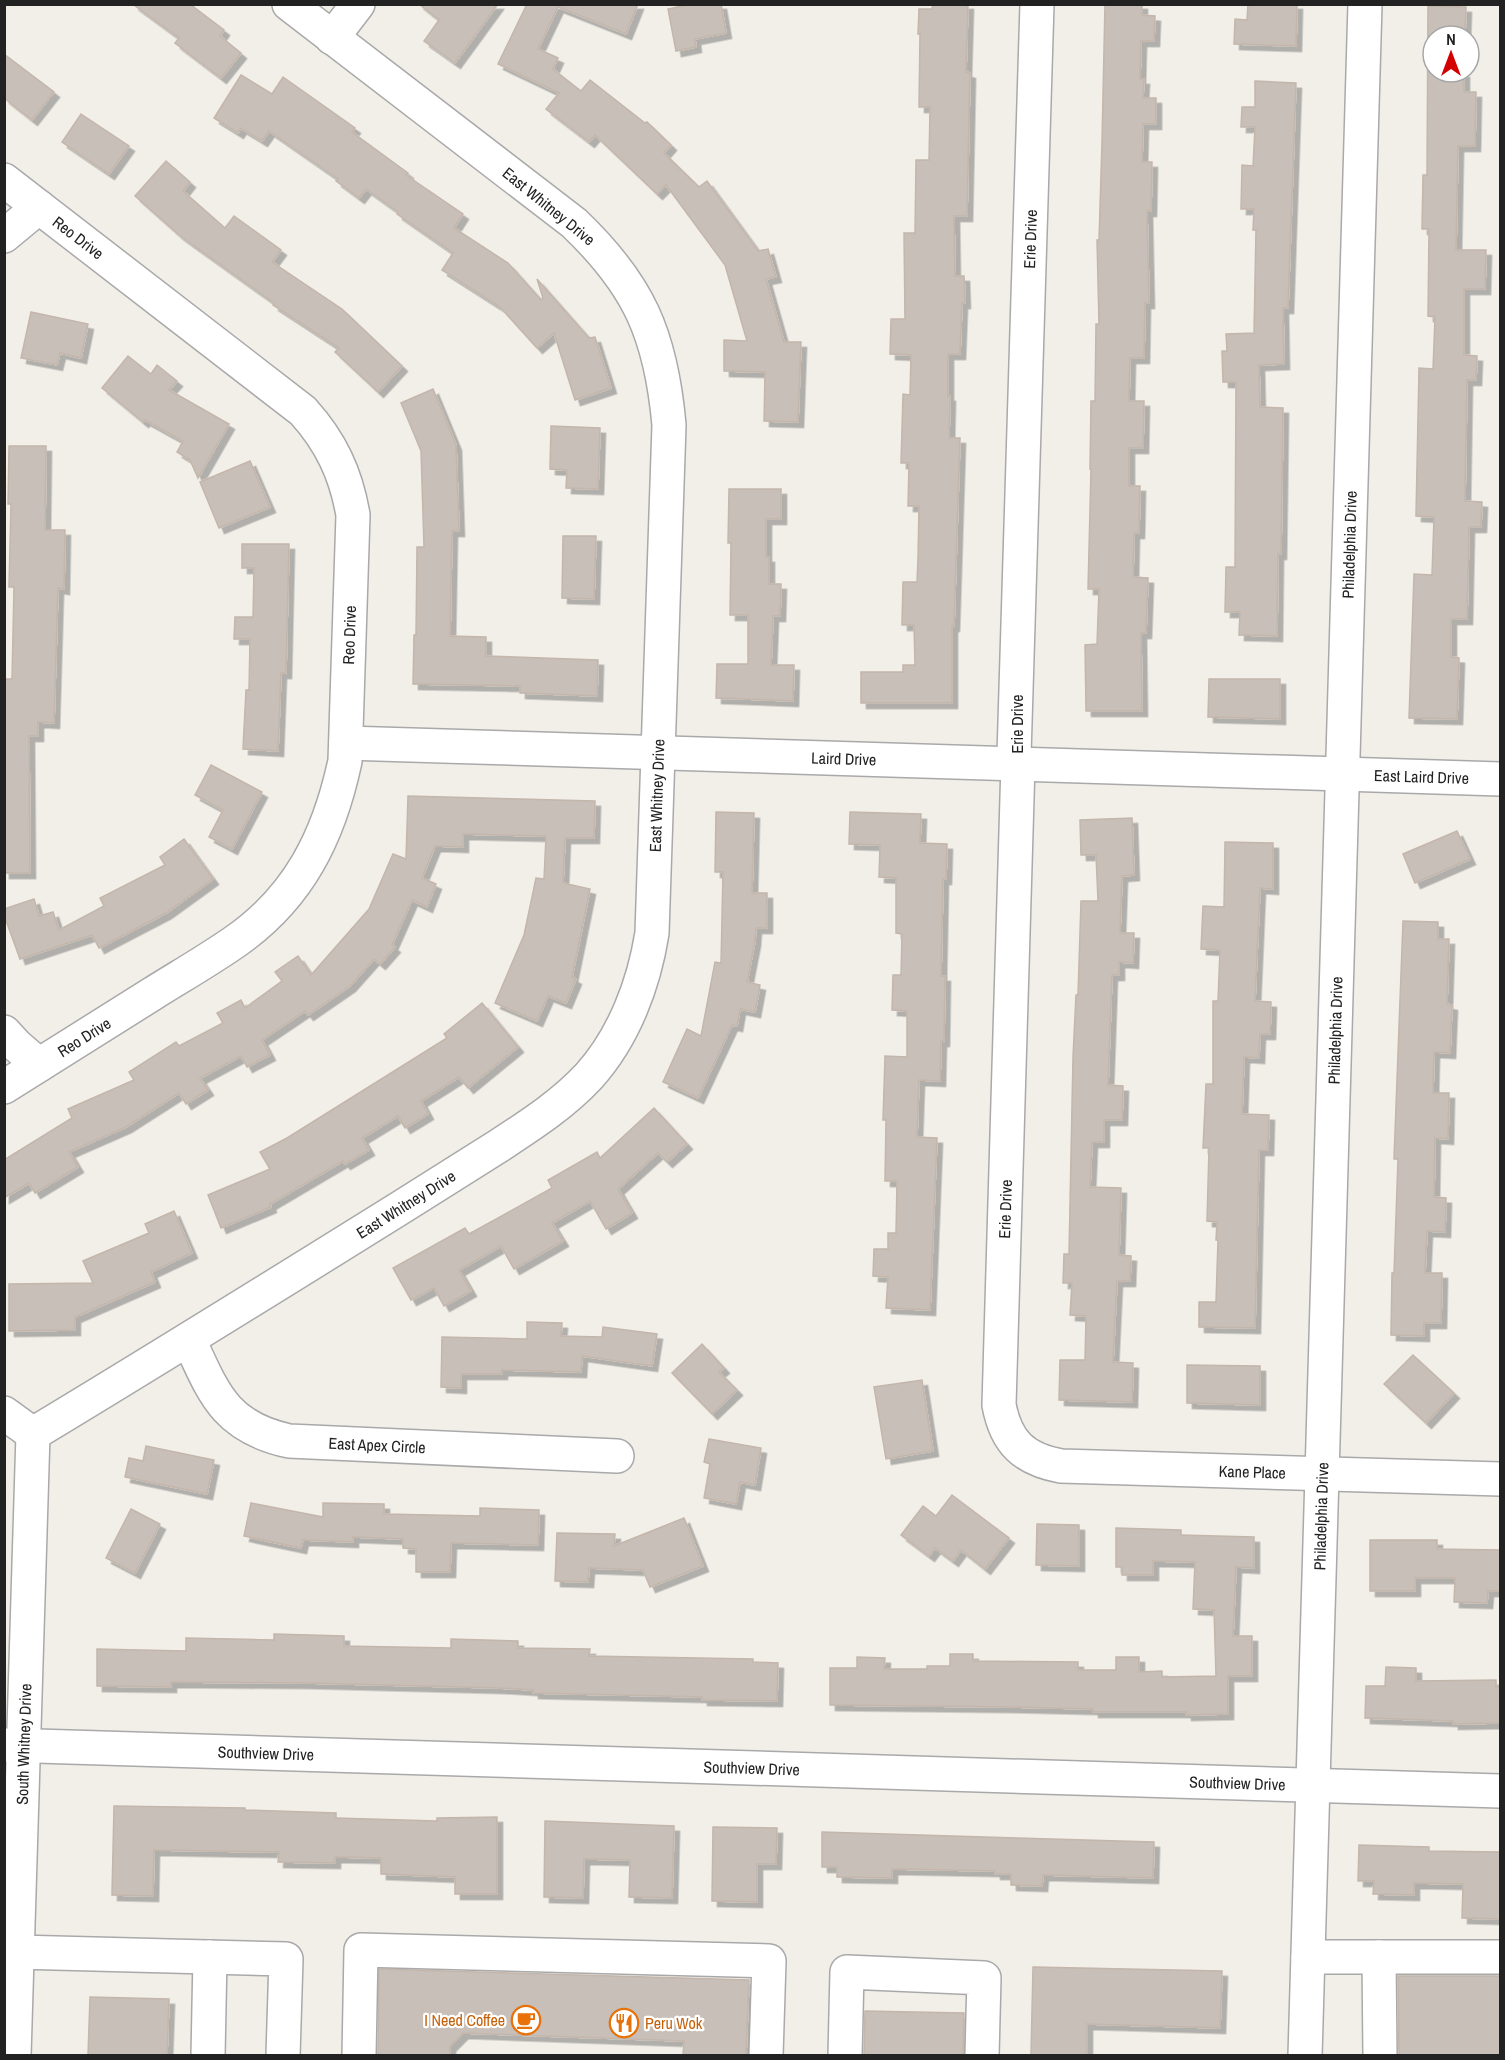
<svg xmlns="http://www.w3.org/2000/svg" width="1505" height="2060" font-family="'Archivo Narrow',sans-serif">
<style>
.building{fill:#c7bfb8;stroke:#c4b6ab;stroke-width:1.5;filter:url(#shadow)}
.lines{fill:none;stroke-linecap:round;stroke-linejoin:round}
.minor-casing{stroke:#a9a9a9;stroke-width:36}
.minor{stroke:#fff;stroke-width:33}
.labels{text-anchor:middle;stroke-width:4.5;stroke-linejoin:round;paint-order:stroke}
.street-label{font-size:16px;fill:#222;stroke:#fff}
.food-label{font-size:16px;fill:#c56008;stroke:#fff;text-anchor:end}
</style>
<defs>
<filter id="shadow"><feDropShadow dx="5.5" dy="5.5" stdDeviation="0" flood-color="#0004"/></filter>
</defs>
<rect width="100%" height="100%" fill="#f2efe9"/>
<g class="building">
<path d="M 419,4 L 498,4 L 455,63 L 424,41 L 439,20 Z"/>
<path d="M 527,4 L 638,4 L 626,34 L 558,7 L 538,49 L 558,58 L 553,69 L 581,91 L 590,80 L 645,123 L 647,122 L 671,145 L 664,153 L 699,187 L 707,181 L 758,251 L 768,249 L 776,277 L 766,279 L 784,342 L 801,342 L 798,422 L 764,421 L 765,372 L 724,371 L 724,340 L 747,341 L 725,265 L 666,185 L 657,194 L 595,135 L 589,142 L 546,109 L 559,93 L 498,64 Z"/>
<path d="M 691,4 L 721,4 L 726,33 L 695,39 L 696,47 L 676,51 L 668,9 Z"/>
<path d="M 933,4 L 968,4 L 966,72 L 970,73 L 967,216 L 954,216 L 955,276 L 964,276 L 965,303 L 962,303 L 960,354 L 948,354 L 948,396 L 950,396 L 949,438 L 960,438 L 954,626 L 952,626 L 952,703 L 861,703 L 861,672 L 903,672 L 903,665 L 915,665 L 914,625 L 902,625 L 903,582 L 917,582 L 918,558 L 919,506 L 908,506 L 909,463 L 901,463 L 903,394 L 910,395 L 911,355 L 890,354 L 891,319 L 905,319 L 904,233 L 915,233 L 916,160 L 929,160 L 930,107 L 919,107 L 920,34 L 918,34 L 919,9 L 932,9 Z"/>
<path d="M 1105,4 L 1142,4 L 1142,15 L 1155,16 L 1154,41 L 1141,41 L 1140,79 L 1144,79 L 1143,98 L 1156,98 L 1156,124 L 1143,124 L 1142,162 L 1152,162 L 1151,211 L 1147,211 L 1149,303 L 1145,303 L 1144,358 L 1130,358 L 1129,401 L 1144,401 L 1143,448 L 1129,448 L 1129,486 L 1140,486 L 1139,533 L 1134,533 L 1133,577 L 1148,578 L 1146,633 L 1141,633 L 1142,711 L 1086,711 L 1085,645 L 1097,644 L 1099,589 L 1088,589 L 1091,469 L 1090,469 L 1091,401 L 1095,401 L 1096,324 L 1099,324 L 1097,240 L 1099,240 L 1102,142 Z"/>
<path d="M 1248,4 L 1297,4 L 1296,46 L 1234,44 L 1235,19 L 1247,20 Z"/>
<path d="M 134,5 L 191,5 L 224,30 L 220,36 L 241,53 L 221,78 L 175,43 L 179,38 Z"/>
<path d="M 1428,6 L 1466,7 L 1465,36 L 1433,36 L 1433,72 L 1464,72 L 1464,92 L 1476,92 L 1475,146 L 1458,146 L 1456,250 L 1486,250 L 1485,289 L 1464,289 L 1464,355 L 1477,356 L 1476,380 L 1467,380 L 1465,501 L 1482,502 L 1481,527 L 1469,527 L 1467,619 L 1451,619 L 1451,657 L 1459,658 L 1457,719 L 1409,718 L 1414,574 L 1432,575 L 1434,517 L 1416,516 L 1419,368 L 1433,369 L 1435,317 L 1428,316 L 1429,229 L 1422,229 L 1423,175 L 1427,175 Z"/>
<path d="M 4,54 L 54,92 L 32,120 L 4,98 Z"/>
<path d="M 241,75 L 272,94 L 283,77 L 355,128 L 352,132 L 408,173 L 406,175 L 463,214 L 454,228 L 508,263 L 541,300 L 543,298 L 537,279 L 589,338 L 595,337 L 611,388 L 575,400 L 554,333 L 537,348 L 500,307 L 442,270 L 453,253 L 397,214 L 398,212 L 366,189 L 359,198 L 336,181 L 338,179 L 269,131 L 262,141 L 241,128 L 238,133 L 214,118 Z"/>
<path d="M 1255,81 L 1296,83 L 1288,308 L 1283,308 L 1284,364 L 1259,365 L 1260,407 L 1283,408 L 1281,554 L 1278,554 L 1277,636 L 1239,635 L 1240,612 L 1225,612 L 1226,567 L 1235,567 L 1236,382 L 1223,382 L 1222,351 L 1227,351 L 1226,334 L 1254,333 L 1256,230 L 1253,230 L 1254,209 L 1241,209 L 1242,165 L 1253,166 L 1255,127 L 1241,127 L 1242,107 L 1255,107 Z"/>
<path d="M 81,114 L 129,146 L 109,174 L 62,142 Z"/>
<path d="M 166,161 L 190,182 L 183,191 L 225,228 L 234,216 L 281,250 L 272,262 L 342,309 L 402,366 L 378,392 L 335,352 L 339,348 L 273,305 L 274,303 L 179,235 L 135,196 Z"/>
<path d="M 31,312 L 88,324 L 81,358 L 60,353 L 57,365 L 21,358 Z"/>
<path d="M 128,356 L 151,374 L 157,365 L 177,381 L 169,390 L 229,424 L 198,478 L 190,460 L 177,452 L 183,441 L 145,420 L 143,422 L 102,388 Z"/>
<path d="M 433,389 L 456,445 L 459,531 L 452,531 L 450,636 L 486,637 L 486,656 L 598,660 L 597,696 L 520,693 L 520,686 L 413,684 L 414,635 L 416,635 L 417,547 L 424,547 L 421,451 L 401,403 Z"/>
<path d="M 551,426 L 600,428 L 598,489 L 566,488 L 567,470 L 550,469 Z"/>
<path d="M 9,446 L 46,446 L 45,530 L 65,530 L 64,589 L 58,588 L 54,723 L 38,722 L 38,736 L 29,736 L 30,873 L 4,873 L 5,679 L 12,679 L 14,587 L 9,587 L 11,504 L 8,504 Z"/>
<path d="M 250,461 L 270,507 L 219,528 L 200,482 Z"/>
<path d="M 729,489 L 781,489 L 781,519 L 766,519 L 766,557 L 769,557 L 769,584 L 781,584 L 780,616 L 773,616 L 771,665 L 794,665 L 793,701 L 716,698 L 717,664 L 748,664 L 748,615 L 730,615 L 731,543 L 728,543 Z"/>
<path d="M 563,536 L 596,536 L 594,599 L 562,598 Z"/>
<path d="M 242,544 L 289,544 L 286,673 L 281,673 L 278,751 L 243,749 L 246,690 L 249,690 L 250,639 L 234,639 L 235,617 L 253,617 L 254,568 L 242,568 Z"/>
<path d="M 1209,679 L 1280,679 L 1280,719 L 1208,717 Z"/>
<path d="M 211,765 L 262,792 L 232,849 L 209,837 L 223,810 L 195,795 Z"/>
<path d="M 408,796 L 595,801 L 594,838 L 565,838 L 563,883 L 590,889 L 572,977 L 576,979 L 566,1003 L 548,996 L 537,1021 L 495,1003 L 524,935 L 536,878 L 544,879 L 546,836 L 463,834 L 463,847 L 435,846 L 422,878 L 436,884 L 427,907 L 412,900 L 392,945 L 395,947 L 380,964 L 374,959 L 350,986 L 308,1015 L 305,1011 L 262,1040 L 270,1055 L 247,1067 L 241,1056 L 200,1078 L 208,1090 L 186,1104 L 179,1093 L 126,1127 L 69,1152 L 78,1167 L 35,1193 L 29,1183 L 4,1198 L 4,1160 L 72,1118 L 68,1109 L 134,1080 L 129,1072 L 176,1042 L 179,1046 L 223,1023 L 217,1013 L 241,1000 L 245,1008 L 282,981 L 275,972 L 298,956 L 311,975 L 369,909 L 393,854 L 406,859 Z"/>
<path d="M 716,812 L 754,813 L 752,893 L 767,893 L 767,928 L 756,928 L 755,941 L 747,982 L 760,985 L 755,1012 L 740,1009 L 737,1026 L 732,1025 L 698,1098 L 663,1082 L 687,1029 L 701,1036 L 715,962 L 721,963 L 723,872 L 715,872 Z"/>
<path d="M 850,812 L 921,814 L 920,843 L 947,844 L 946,879 L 943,879 L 941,976 L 945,976 L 944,1041 L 941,1041 L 940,1081 L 919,1080 L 917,1137 L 937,1138 L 930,1310 L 886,1308 L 888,1277 L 873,1276 L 874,1249 L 888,1249 L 888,1233 L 896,1233 L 897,1181 L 885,1181 L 886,1120 L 883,1120 L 885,1056 L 907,1057 L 907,1011 L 892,1010 L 893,975 L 901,975 L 902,934 L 896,933 L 896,878 L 879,877 L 880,845 L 849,844 Z"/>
<path d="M 1132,818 L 1134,875 L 1122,876 L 1120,933 L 1134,933 L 1133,963 L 1119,962 L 1119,975 L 1112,975 L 1108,1085 L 1123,1086 L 1122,1120 L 1104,1120 L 1104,1142 L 1092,1142 L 1090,1187 L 1121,1188 L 1119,1255 L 1131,1256 L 1130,1281 L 1117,1281 L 1113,1362 L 1133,1363 L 1132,1402 L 1059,1400 L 1060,1360 L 1085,1360 L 1086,1316 L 1070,1315 L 1072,1283 L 1063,1283 L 1064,1254 L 1069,1254 L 1073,1057 L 1076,995 L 1078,995 L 1081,901 L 1098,901 L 1096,855 L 1081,855 L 1080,820 Z"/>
<path d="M 1457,831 L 1470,859 L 1415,883 L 1403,854 Z"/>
<path d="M 184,839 L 213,879 L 166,913 L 99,948 L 92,935 L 20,959 L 4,915 L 4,909 L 34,899 L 39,916 L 53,912 L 59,930 L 104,906 L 100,898 L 165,865 L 160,857 Z"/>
<path d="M 1225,842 L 1273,843 L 1273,889 L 1260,888 L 1255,1001 L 1271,1002 L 1270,1034 L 1260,1034 L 1259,1058 L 1244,1057 L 1242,1114 L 1269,1115 L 1268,1150 L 1259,1150 L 1255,1328 L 1199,1327 L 1199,1302 L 1216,1302 L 1218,1240 L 1216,1240 L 1217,1222 L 1207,1221 L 1209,1148 L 1203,1148 L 1206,1084 L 1213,1084 L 1213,1001 L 1218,1001 L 1220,950 L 1201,949 L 1203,906 L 1224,907 Z"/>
<path d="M 1403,921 L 1438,922 L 1438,939 L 1449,939 L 1447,1004 L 1452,1005 L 1450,1053 L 1434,1052 L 1433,1093 L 1449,1093 L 1448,1139 L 1435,1138 L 1434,1197 L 1446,1198 L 1445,1232 L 1427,1231 L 1425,1273 L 1442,1273 L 1441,1323 L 1424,1323 L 1424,1336 L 1391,1335 L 1392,1273 L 1394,1273 L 1398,1159 L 1394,1159 Z"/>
<path d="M 482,1003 L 518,1047 L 468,1088 L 459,1077 L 421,1101 L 428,1114 L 405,1128 L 398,1116 L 362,1138 L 369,1150 L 345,1164 L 343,1161 L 270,1204 L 271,1207 L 221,1228 L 208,1195 L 270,1169 L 260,1152 L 287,1138 L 447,1038 L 444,1034 Z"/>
<path d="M 654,1108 L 687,1144 L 667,1162 L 658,1153 L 618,1189 L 632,1213 L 606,1229 L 590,1201 L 552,1223 L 563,1241 L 514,1269 L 501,1246 L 459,1270 L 471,1291 L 444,1306 L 434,1288 L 411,1300 L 393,1268 L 465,1228 L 469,1234 L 552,1188 L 548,1180 L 597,1152 L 600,1158 Z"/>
<path d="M 174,1211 L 192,1253 L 151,1272 L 155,1282 L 75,1317 L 75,1330 L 9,1331 L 9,1284 L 93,1283 L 83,1261 L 149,1233 L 145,1224 Z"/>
<path d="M 527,1322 L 562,1323 L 561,1336 L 602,1337 L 603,1327 L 657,1334 L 652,1366 L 582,1356 L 581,1372 L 502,1370 L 502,1374 L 461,1374 L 461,1388 L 441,1387 L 442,1337 L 527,1339 Z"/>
<path d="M 702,1344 L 724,1368 L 719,1372 L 737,1390 L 712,1414 L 672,1373 Z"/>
<path d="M 1413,1355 L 1454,1393 L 1426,1423 L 1384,1384 Z"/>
<path d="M 1187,1365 L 1260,1366 L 1260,1405 L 1187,1403 Z"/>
<path d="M 922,1380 L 933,1451 L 886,1459 L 874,1387 Z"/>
<path d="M 709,1439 L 761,1448 L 755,1485 L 740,1482 L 736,1504 L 704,1498 L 710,1464 L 704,1462 Z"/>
<path d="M 146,1446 L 214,1460 L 207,1494 L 125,1477 L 129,1458 L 143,1461 Z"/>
<path d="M 952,1495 L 1009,1538 L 985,1569 L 961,1550 L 953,1561 L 935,1548 L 929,1556 L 901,1535 L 923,1506 L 936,1516 Z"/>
<path d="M 251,1503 L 323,1517 L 323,1503 L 384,1504 L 384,1514 L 480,1516 L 480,1508 L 539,1510 L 538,1545 L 451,1543 L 450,1572 L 416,1572 L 416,1549 L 403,1548 L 403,1539 L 353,1537 L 353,1542 L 303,1540 L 301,1548 L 244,1536 Z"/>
<path d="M 131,1509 L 160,1524 L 135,1573 L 106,1558 Z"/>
<path d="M 684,1518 L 703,1566 L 650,1587 L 643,1570 L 589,1568 L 588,1582 L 555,1581 L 557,1533 L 615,1534 L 614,1546 Z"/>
<path d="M 1037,1524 L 1079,1525 L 1079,1566 L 1036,1565 Z"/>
<path d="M 1116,1528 L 1181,1530 L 1181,1535 L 1254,1537 L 1254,1568 L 1236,1567 L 1233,1636 L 1252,1636 L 1252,1676 L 1228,1676 L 1228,1714 L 1186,1715 L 1186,1712 L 1093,1712 L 1093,1709 L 1009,1707 L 830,1705 L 830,1668 L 857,1668 L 857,1657 L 885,1658 L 884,1669 L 927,1669 L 927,1666 L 950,1666 L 950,1654 L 973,1654 L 973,1661 L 1078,1662 L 1078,1670 L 1116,1670 L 1116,1657 L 1139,1657 L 1139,1672 L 1162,1671 L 1162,1677 L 1216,1676 L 1214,1610 L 1193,1609 L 1195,1562 L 1153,1561 L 1153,1575 L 1122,1575 L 1122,1567 L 1116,1567 Z"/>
<path d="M 1370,1540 L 1437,1540 L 1437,1549 L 1500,1550 L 1500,1591 L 1488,1591 L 1487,1603 L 1454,1602 L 1455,1578 L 1415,1578 L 1415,1591 L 1370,1591 Z"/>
<path d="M 274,1634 L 344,1636 L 344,1646 L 451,1648 L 451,1639 L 518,1641 L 518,1648 L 590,1649 L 589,1656 L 753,1659 L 753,1662 L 778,1663 L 777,1701 L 702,1700 L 702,1697 L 533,1693 L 533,1690 L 499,1688 L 305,1683 L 171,1682 L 171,1687 L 97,1686 L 97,1649 L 186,1651 L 186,1638 L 274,1640 Z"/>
<path d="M 1386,1667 L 1416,1668 L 1416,1681 L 1496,1680 L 1496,1687 L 1500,1687 L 1500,1723 L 1453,1724 L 1453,1721 L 1365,1718 L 1366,1686 L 1385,1686 Z"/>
<path d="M 114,1806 L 245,1808 L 245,1810 L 336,1813 L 336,1818 L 437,1821 L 437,1818 L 497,1817 L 497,1894 L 455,1894 L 455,1877 L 381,1874 L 381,1858 L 335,1857 L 335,1863 L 278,1862 L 279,1852 L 154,1850 L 153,1896 L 112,1895 Z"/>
<path d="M 545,1821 L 674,1826 L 672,1898 L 629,1897 L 630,1860 L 584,1859 L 583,1898 L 544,1897 Z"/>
<path d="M 713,1827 L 777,1828 L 776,1864 L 757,1864 L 757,1902 L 712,1901 Z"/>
<path d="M 822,1832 L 1154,1842 L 1153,1878 L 1043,1875 L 1042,1886 L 1011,1885 L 1011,1874 L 995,1874 L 995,1871 L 892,1869 L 892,1878 L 837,1877 L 837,1867 L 822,1867 Z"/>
<path d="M 1359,1845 L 1429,1847 L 1429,1851 L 1500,1852 L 1500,1919 L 1462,1918 L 1463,1884 L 1414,1883 L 1414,1895 L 1373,1894 L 1374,1881 L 1358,1881 Z"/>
<path d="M 1033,1967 L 1222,1971 L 1220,2028 L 1087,2024 L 1087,2055 L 1031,2055 Z"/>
<path d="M 379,1969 L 749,1980 L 746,2055 L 683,2055 L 684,2041 L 463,2033 L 450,2046 L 450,2055 L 378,2055 Z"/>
<path d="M 1398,1976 L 1500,1976 L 1500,2055 L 1399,2055 Z"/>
<path d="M 90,1997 L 169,1999 L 167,2055 L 88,2055 Z"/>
<path d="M 865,2011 L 964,2013 L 963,2055 L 864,2055 Z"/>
</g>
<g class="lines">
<g class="minor-casing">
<g id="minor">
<path id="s1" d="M 1037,4 L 1014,755 L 1018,764 L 999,1405 C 1006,1442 1023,1459 1061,1466 L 1500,1479"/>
<path d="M 332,38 L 358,4"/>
<path id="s2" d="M 4,180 L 303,411 C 331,442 346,474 353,515 L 345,761 C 329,836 299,898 233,943 C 207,961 179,977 152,994 C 103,1025 54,1056 4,1087"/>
<path d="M 4,236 L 39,207"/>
<path id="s3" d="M 346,743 L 1500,779"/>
<path d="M 4,1032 L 16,1045 L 39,1065"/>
<path id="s4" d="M 189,1340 C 214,1394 225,1427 289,1441 L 617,1456"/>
<path d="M 4,1413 L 33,1434"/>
<path id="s5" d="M 33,1434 C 156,1360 278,1284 400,1208 C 433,1187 467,1166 500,1145 C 532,1124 563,1104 589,1076 C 624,1037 644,984 652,933 L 669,425 C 661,335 639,285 574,223 L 289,4"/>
<path id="s6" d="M 4,1745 L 1500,1791"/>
<path d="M 17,1952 L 286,1959 L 283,2056"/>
<path d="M 1308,1957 L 1500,1957"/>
<path d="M 1379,1957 L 1380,2056"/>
<path id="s7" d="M 14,2056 L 33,1434"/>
<path d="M 208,2056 L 210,1957"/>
<path d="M 359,2056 L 361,1950 L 769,1961 L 766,2056"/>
<path d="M 845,2056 L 847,1972 L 984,1978 L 982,2056"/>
<path id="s8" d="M 1305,2056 L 1365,4"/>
</g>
</g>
<use href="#minor" class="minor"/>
</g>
<defs>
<g id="cafe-ring" transform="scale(1.5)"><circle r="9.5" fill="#fff" stroke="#e8710a" stroke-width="1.5"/><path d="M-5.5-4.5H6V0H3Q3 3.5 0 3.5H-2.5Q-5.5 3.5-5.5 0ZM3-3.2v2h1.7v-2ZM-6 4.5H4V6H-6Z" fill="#e8710a"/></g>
<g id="restaurant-ring" transform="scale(1.5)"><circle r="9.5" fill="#fff" stroke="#e8710a" stroke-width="1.5"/><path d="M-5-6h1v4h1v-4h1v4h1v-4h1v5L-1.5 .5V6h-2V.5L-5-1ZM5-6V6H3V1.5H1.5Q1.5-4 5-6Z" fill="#e8710a"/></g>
</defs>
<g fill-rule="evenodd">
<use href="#cafe-ring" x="526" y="2020"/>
<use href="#restaurant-ring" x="624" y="2023"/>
</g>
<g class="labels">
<g class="street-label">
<text transform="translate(549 206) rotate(39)" y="6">East Whitney Drive</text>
<text dy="6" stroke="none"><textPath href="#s2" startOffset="94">Reo Drive</textPath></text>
<text transform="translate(1030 239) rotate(-88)" y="6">Erie Drive</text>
<text dy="6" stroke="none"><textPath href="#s8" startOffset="1512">Philadelphia Drive</textPath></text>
<text transform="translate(349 635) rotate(-88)" y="6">Reo Drive</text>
<text transform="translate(1017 724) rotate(-90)" y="6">Erie Drive</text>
<text dy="6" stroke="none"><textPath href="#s3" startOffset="498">Laird Drive</textPath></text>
<text dy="6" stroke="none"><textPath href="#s3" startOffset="1076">East Laird Drive</textPath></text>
<text dy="6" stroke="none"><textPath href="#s5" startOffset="958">East Whitney Drive</textPath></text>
<text dy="6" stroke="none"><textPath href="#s8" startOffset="1026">Philadelphia Drive</textPath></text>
<text transform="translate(84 1037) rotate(-32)" y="6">Reo Drive</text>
<text dy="6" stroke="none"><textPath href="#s5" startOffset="438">East Whitney Drive</textPath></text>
<text transform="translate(1005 1209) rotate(-88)" y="6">Erie Drive</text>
<text dy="6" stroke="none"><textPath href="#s4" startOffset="238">East Apex Circle</textPath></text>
<text dy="6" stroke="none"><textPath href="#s1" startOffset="1688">Kane Place</textPath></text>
<text dy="6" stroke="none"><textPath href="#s8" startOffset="540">Philadelphia Drive</textPath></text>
<text dy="6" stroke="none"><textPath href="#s7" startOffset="312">South Whitney Drive</textPath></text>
<text dy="6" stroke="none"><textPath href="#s6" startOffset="262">Southview Drive</textPath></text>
<text dy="6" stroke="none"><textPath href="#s6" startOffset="748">Southview Drive</textPath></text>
<text dy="6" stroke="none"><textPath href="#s6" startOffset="1234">Southview Drive</textPath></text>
</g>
<g class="food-label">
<text x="505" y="2026">I Need Coffee</text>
<text x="645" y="2029" text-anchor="start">Peru Wok</text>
</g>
</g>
<rect width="1505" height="2060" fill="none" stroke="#222222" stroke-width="12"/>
<g transform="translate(1451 54)"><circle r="28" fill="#ffffff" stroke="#a7a7a7" stroke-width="1.5"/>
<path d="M0-4.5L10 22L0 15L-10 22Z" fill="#d40000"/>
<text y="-9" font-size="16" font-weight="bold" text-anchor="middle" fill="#222222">N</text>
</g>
</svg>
